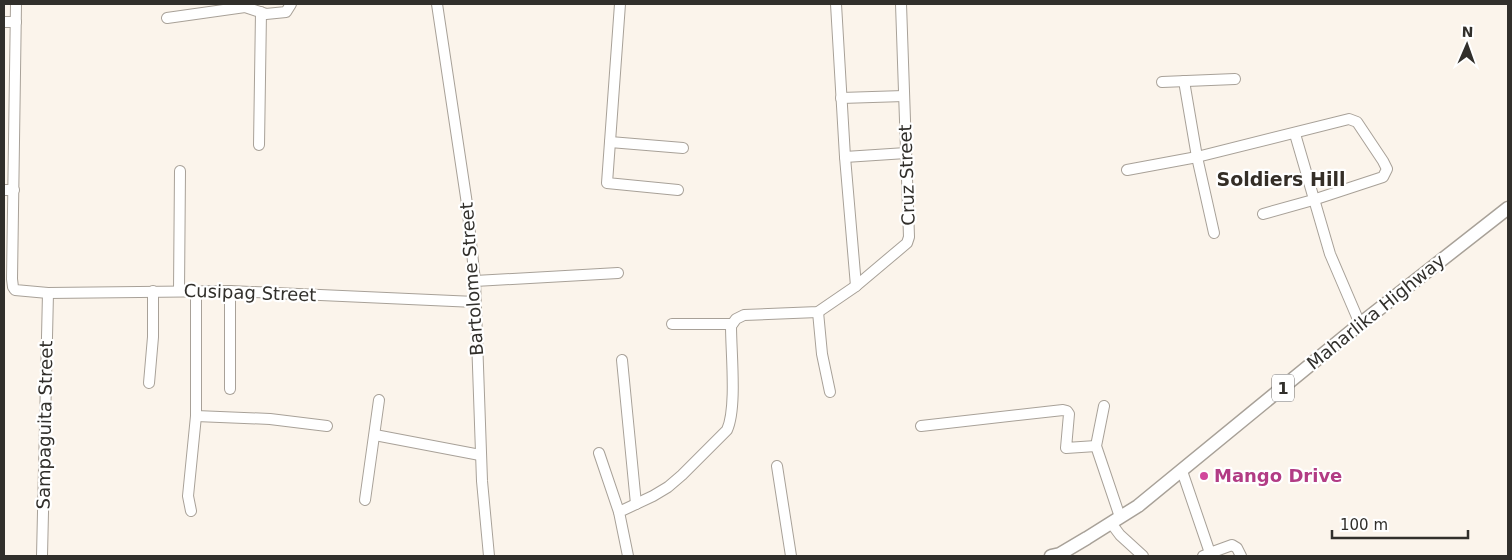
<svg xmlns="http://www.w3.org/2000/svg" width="1512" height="560" font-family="'DejaVu Sans',sans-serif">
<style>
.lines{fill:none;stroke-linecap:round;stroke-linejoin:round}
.minor-casing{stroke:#a8a198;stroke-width:12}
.major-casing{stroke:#a8a198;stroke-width:15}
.minor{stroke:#fff;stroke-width:10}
.major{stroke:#fff;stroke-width:12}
.hotel-dot{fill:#d1479c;stroke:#fff;stroke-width:2}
.labels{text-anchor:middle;stroke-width:4.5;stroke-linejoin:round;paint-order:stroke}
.shield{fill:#fff;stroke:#6f6d6b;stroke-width:1}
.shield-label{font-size:16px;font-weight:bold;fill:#312f2b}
.street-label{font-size:18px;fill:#312f2b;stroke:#fff}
.hotel-label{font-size:18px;font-weight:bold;fill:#b23c85;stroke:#fff;text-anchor:start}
.neighbourhood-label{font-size:19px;font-weight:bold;fill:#342e27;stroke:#fff}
</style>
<rect width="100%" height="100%" fill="#fbf4eb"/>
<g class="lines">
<g class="minor-casing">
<g id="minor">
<path d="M 16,4 L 12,279 L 13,287 L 15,290 L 48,293 L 230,291 L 475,302"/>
<path d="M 437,4 L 467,204 L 475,281 L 482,481 L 489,556"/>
<path d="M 620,4 L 607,183 L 678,190"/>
<path d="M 836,4 L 845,157 L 856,286"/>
<path d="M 167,18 L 245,7 L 266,14 L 286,12 L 291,4"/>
<path d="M 4,22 L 16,22"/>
<path d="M 1184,81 L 1197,157 L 1214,233"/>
<path d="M 1162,82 L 1235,79"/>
<path d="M 841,98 L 904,96"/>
<path d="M 1295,134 L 1330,254 L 1360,324"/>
<path d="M 610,142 L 683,148"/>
<path d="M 259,145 L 261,12"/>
<path d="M 845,157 L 906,153"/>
<path d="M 1127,170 L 1197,157 L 1349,119 L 1357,122 L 1383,161 L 1387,169 L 1383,177 L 1313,200 L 1263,214"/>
<path d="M 4,190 L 14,190"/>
<path d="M 475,281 L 618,273"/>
<path d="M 179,291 L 180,171"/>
<path d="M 818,312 L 822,354 L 830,392"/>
<path d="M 672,324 L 732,324"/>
<path d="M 622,360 L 636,504"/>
<path d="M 149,383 L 153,337 L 153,291"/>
<path d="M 230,389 L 230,291"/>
<path d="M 1104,406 L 1096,446 L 1120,517"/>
<path d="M 196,416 L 270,419 L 327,426"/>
<path d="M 921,426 L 1063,410 L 1067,411 L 1069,414 L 1066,448 L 1096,446"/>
<path d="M 375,435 L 480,455"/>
<path d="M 599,453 L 619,512"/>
<path d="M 777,466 L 791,556"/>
<path d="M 1182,471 L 1210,553 L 1203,556"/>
<path d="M 365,500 L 379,400"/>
<path d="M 191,511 L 188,496 L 196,416 L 196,291"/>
<path d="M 1111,523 L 1120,535 L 1143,556"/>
<path d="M 1210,553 L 1232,545 L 1237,548 L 1241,556"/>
<path d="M 42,556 L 48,293"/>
<path d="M 628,556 L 619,512 L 653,496 L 668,487 L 682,475 L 727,430 C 737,408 731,353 731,326 L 736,319 L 744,315 L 818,312 L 856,286 L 907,243 L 909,237 L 901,4"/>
</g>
</g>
<g class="major-casing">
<path id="major" d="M 1051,556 L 1060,554 L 1087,538 L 1138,506 L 1360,324 L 1508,208"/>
</g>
<use href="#minor" class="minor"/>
<use href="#major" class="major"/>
</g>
<circle class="hotel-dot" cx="1204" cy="476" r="5"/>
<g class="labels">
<rect class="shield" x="1272" y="374.5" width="22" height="27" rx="4"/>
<g class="shield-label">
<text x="1283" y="394">1</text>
</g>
<g class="street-label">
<text transform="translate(907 175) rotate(-92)" y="6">Cruz Street</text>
<text transform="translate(472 279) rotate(-94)" y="6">Bartolome Street</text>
<text transform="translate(250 293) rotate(2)" y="6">Cusipag Street</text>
<text transform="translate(1376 312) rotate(-39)" y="6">Maharlika Highway</text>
<text transform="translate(45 425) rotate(-89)" y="6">Sampaguita Street</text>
</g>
<g class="hotel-label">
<text x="1214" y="482">Mango Drive</text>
</g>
<g class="neighbourhood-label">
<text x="1281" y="186">Soldiers Hill</text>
</g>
</g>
<rect width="1512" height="560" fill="none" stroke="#312f2b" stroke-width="10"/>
<g transform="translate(1467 45) rotate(2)" stroke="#ffffff" stroke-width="4" paint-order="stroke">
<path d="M0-4L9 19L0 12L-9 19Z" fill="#312f2b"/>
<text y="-8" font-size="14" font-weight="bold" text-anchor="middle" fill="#312f2b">N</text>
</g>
<path d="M1332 530v8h136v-8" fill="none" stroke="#312f2b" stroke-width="2.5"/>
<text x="1340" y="530" font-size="15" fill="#312f2b" stroke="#ffffff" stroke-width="4" paint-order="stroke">100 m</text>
</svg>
